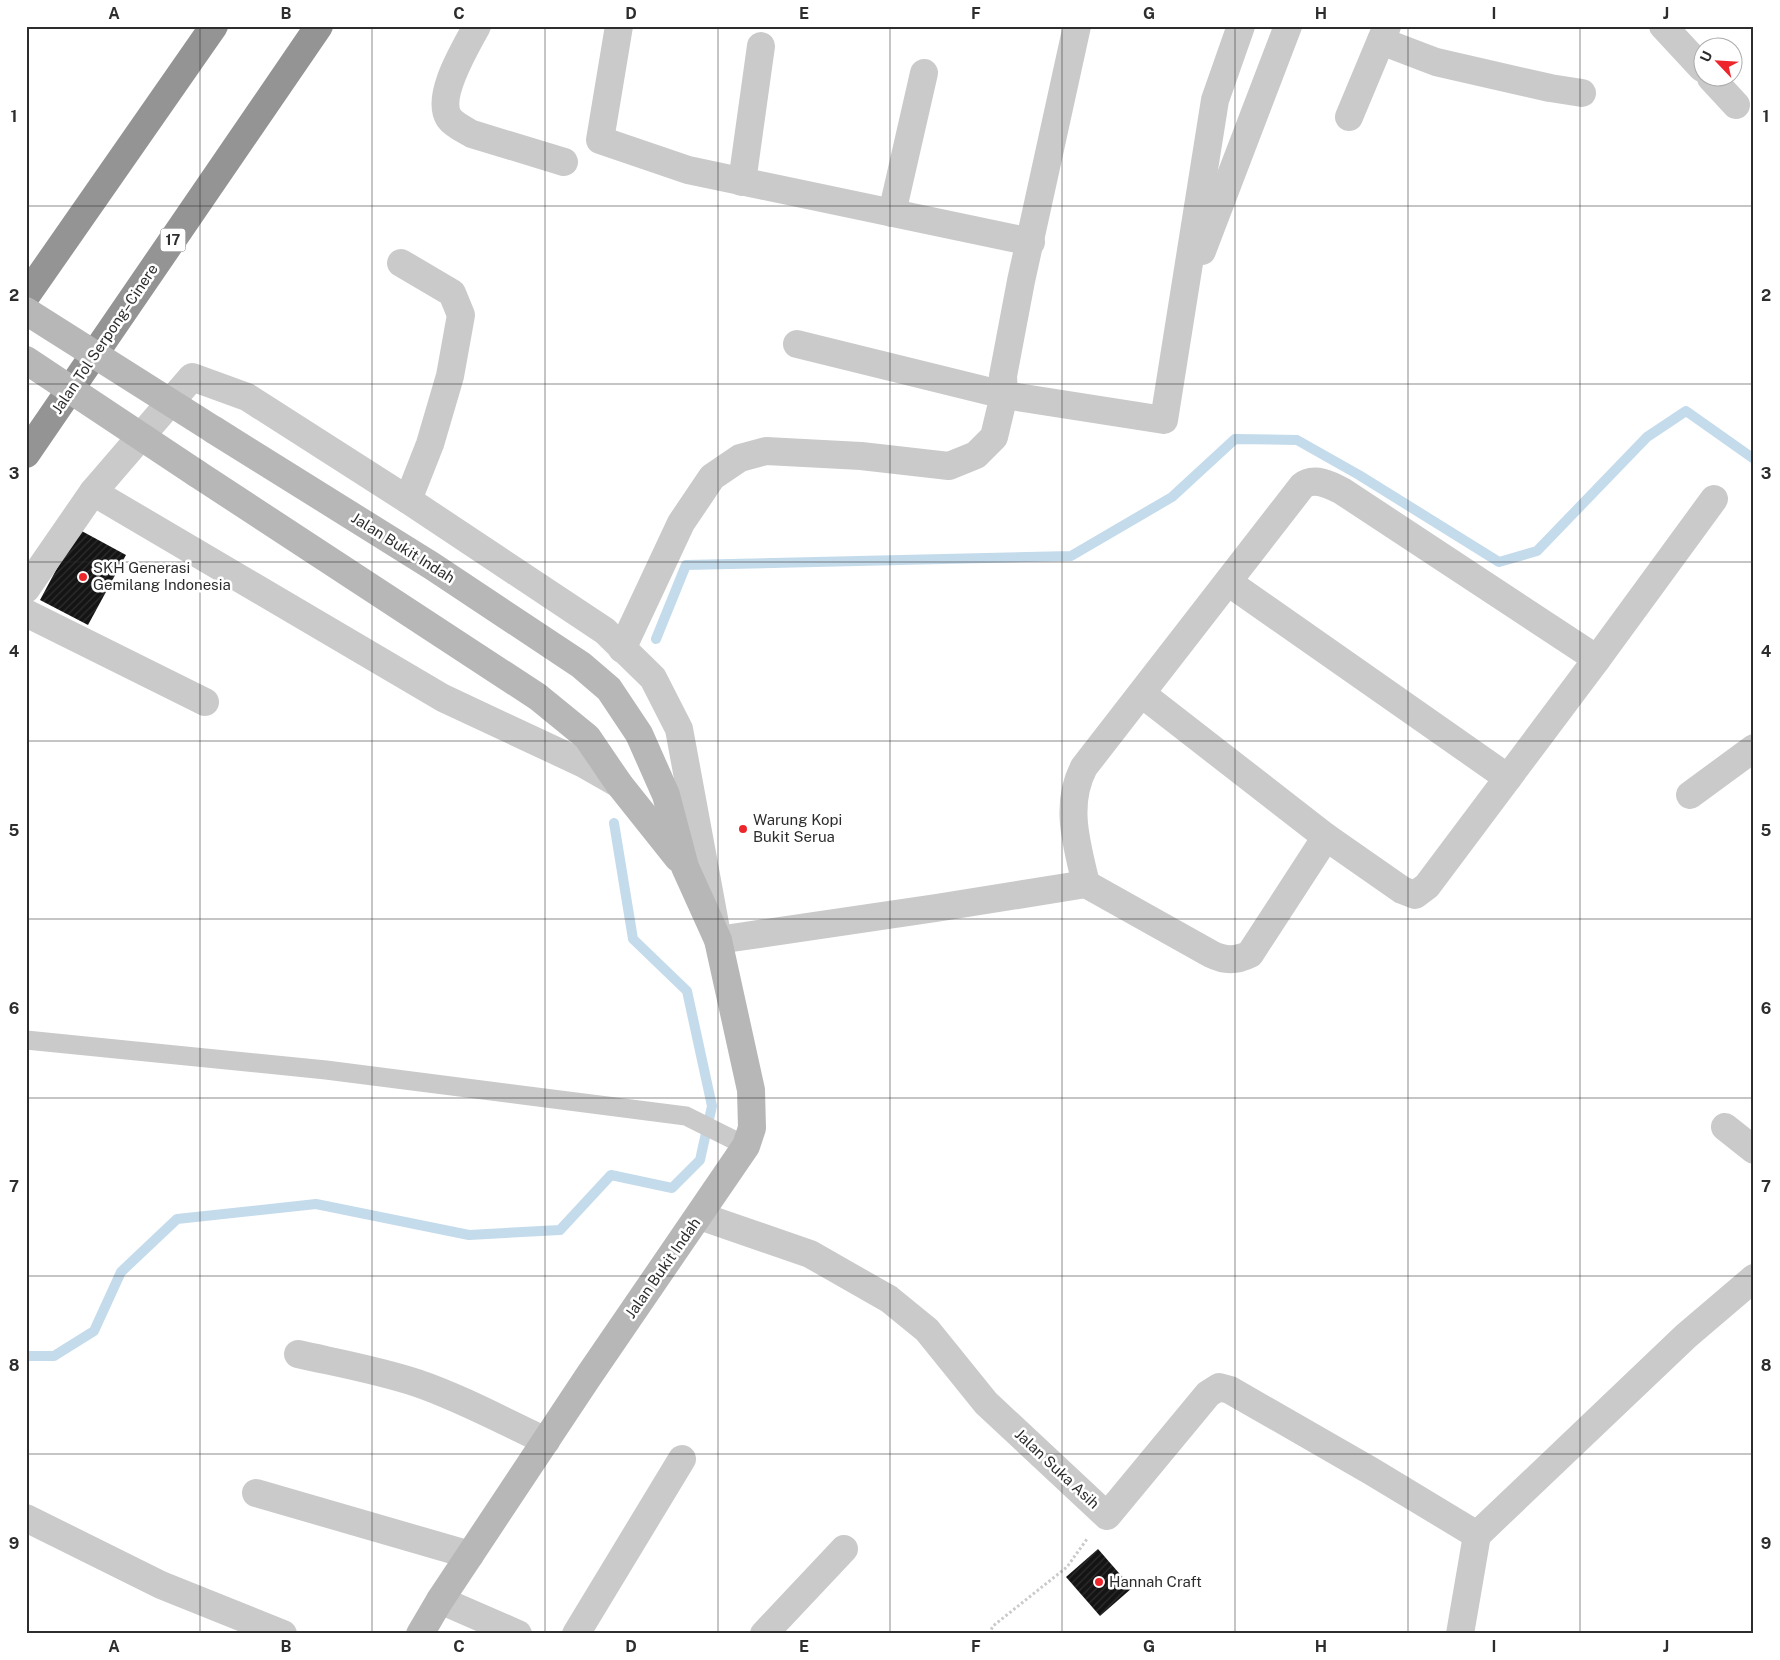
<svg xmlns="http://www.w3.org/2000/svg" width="1780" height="1660" font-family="'Public Sans',sans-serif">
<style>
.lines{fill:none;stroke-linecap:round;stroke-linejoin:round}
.stream{stroke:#c4dbec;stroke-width:10}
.building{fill:url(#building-hatch)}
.path{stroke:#cacaca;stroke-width:3;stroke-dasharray:2.5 2.5;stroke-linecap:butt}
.service{stroke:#cacaca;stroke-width:19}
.minor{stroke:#cacaca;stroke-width:28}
.tertiary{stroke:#cacaca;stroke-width:28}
.secondary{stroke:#b7b7b7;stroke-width:28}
.motorway{stroke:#949494;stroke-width:28}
.secondary-bridge{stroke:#b7b7b7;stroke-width:28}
.grid{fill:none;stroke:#2d2d2d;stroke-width:1;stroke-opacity:0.55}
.poi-dot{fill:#ed262c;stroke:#fff;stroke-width:2}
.labels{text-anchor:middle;stroke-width:5;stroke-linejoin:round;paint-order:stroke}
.shield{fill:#fff;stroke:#6c6c6c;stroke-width:1}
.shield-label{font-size:14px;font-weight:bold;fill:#2d2d2d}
.street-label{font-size:15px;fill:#2d2d2d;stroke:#fff}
.poi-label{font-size:15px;fill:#2d2d2d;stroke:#fff;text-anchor:start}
.neatline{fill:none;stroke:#2d2d2d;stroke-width:2}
.grid-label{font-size:16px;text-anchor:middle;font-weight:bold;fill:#2d2d2d}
</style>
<defs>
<pattern id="building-hatch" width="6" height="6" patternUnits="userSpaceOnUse" patternTransform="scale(1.25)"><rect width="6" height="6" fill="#141414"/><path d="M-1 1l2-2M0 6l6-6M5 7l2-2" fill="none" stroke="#2e2e2e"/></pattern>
</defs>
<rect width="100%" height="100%" fill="#fff"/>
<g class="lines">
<g class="stream">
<path d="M 656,639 L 686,565 L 1071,556 L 1172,497 L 1235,439 L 1297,440 L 1359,475 L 1499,562 L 1537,551 L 1647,437 L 1686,411 L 1754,459"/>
<path d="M 26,1356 L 54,1356 L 94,1331 L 121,1272 L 177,1219 L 316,1204 L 469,1235 L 560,1230 L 611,1175 L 672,1188 L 700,1160 L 712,1106 L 687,991 L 633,939 L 614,823"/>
</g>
</g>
<g class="building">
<path d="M 78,529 L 126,555 L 88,625 L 40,600 Z"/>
<path d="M 1098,1549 L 1132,1588 L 1100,1616 L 1066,1577 Z"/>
</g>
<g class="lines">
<path class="path" d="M 989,1634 L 993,1626 L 1067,1567 L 1087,1539"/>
<path class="service" d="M 26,1040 L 326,1070 L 686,1116 L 746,1146"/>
<g class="minor">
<path d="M 477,26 C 466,47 435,96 449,118 C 454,125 465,130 472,134 L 564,162"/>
<path d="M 619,26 L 600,140 L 688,170 L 1031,242"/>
<path d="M 1663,26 L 1702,68"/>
<path d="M 1381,41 L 1436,62 L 1550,88 L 1582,93"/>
<path d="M 1711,78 L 1736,105"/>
<path d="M 1349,117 L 1387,26"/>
<path d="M 742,182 L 761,46"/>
<path d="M 892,213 L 924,73"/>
<path d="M 1202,251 L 1288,26"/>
<path d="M 401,263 L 452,293 L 461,315 L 450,376 L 430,444 L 408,500"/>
<path d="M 797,344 L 1004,395 L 1164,420 L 1215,100 L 1241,26"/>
<path d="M 93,492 L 443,698 L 584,764 L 619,784"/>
<path d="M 1228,582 L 1508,778"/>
<path d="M 26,589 L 93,492 L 192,377 L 247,397 L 408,500 L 605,631 L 653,678 L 679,729 L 718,940 L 936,908 L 1086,884 L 1211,954 C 1225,961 1236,961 1250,954 L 1326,837"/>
<path d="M 26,613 L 205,702"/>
<path d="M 622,649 L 681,523 L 712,477 L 740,458 L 766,451 L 861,456 L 949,466 L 976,455 L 994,437 L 1004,395 L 1003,376 L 1021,281 L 1077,26"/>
<path d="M 1142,694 L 1326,837 L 1402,890 L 1415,895 L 1427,886 L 1597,659 L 1714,499"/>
<path d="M 1690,795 L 1754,748"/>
<path d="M 1086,884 C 1077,845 1064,805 1084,767 L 1302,486 C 1314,476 1331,485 1342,491 L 1597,659"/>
<path d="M 1725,1127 L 1754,1150"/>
<path d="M 700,1216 L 810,1254 L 889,1299 L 927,1330 L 986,1403 L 1107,1516 L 1208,1394 L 1219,1387 L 1230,1390 L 1371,1471 L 1477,1535"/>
<path d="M 298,1354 C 338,1363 378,1370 417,1383 C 461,1398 503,1421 546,1441"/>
<path d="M 256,1493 L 470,1555"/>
<path d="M 26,1518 L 161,1585 L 283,1634"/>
<path d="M 1477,1535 L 1686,1336 L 1754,1278"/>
<path d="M 576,1634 L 682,1459"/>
<path d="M 764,1634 L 844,1549"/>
<path d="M 1460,1634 L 1477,1535"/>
</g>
<path class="tertiary" d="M 440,1600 L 518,1634"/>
<g class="secondary">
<path d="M 214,430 L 432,566 L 581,665 L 609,689 L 639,734 L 666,795 L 685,867 L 718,940 L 751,1090 L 752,1128 L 746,1146 L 588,1377 L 440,1600 L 420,1634"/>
<path d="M 196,473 L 538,697 L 587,737 L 619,784 L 678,858"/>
</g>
<g class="motorway">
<path d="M 26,296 L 214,26"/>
<path d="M 26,454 L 319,26"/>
</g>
<g class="secondary-bridge">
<path d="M 26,311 L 214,430"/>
<path d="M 26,360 L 196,473"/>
</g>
</g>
<path class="grid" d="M 200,26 L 200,1634M 372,26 L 372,1634M 545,26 L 545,1634M 718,26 L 718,1634M 890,26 L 890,1634M 1062,26 L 1062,1634M 1235,26 L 1235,1634M 1408,26 L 1408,1634M 1580,26 L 1580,1634M 26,206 L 1754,206M 26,384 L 1754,384M 26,562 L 1754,562M 26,741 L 1754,741M 26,919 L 1754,919M 26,1098 L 1754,1098M 26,1276 L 1754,1276M 26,1454 L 1754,1454"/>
<g class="poi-dot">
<circle cx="83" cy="577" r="5"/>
<circle cx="743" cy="829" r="5"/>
<circle cx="1099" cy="1582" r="5"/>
</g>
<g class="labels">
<rect class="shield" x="160.5" y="228.5" width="25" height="23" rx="4"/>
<g class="shield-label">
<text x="173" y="245">17</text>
</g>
<g class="street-label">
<text transform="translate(105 339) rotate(-56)" y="5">Jalan Tol Serpong–Cinere</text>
<text transform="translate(403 548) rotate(32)" y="5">Jalan Bukit Indah</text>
<text transform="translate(663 1268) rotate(-55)" y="5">Jalan Bukit Indah</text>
<text transform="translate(1057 1469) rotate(43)" y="5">Jalan Suka Asih</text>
</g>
<g class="poi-label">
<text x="93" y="573">SKH Generasi<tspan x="93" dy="17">Gemilang Indonesia</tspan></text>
<text x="753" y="825">Warung Kopi<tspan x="753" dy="17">Bukit Serua</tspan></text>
<text x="1109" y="1587">Hannah Craft</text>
</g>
</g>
<rect width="1780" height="1660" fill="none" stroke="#ffffff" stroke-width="55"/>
<g transform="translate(1718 62) rotate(295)"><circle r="24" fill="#ffffff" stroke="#ababab"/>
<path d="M0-4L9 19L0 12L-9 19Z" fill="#ed262c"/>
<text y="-8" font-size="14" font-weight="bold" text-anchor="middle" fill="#2d2d2d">U</text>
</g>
<rect x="28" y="28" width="1724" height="1604" class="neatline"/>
<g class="grid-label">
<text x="114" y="19">A</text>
<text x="286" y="19">B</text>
<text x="459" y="19">C</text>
<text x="631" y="19">D</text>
<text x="804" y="19">E</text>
<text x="976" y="19">F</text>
<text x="1149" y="19">G</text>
<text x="1321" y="19">H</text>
<text x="1494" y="19">I</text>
<text x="1666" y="19">J</text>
<text x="14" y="122">1</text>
<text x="1766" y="122">1</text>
<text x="14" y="301">2</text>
<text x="1766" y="301">2</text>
<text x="14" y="479">3</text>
<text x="1766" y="479">3</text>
<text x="14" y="657">4</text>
<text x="1766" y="657">4</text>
<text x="14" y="836">5</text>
<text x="1766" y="836">5</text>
<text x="14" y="1014">6</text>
<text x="1766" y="1014">6</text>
<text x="14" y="1192">7</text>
<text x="1766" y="1192">7</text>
<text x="14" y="1371">8</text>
<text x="1766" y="1371">8</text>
<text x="14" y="1549">9</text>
<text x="1766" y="1549">9</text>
<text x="114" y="1652">A</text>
<text x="286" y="1652">B</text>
<text x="459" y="1652">C</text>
<text x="631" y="1652">D</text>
<text x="804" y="1652">E</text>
<text x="976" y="1652">F</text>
<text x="1149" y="1652">G</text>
<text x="1321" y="1652">H</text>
<text x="1494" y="1652">I</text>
<text x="1666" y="1652">J</text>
</g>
</svg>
